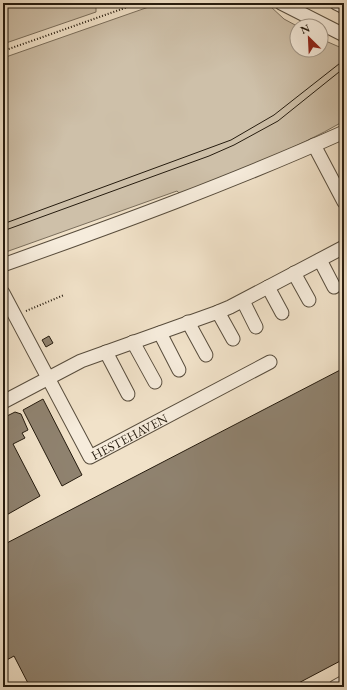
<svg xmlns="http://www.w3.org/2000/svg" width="347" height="690" font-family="'EB Garamond',serif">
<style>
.green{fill:#cec0a9;stroke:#7a6e5c}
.building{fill:#8f826f;stroke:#251b0e}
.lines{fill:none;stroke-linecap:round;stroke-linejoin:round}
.minor-casing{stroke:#584d3d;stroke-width:15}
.path{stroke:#251b0e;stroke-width:2;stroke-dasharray:1 2;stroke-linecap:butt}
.minor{stroke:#f6ecdc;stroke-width:13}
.tram{stroke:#251b0e;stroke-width:1}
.labels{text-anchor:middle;stroke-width:3.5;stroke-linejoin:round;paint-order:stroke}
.street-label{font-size:13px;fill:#251b0e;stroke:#f6ecdc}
</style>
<rect width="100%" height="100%" fill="#f1e2c9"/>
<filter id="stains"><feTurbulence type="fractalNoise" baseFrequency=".005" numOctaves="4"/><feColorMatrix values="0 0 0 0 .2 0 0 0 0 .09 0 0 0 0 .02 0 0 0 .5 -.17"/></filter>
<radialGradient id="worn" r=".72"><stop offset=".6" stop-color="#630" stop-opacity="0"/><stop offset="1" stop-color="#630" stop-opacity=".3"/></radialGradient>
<g class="green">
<path d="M 3,3 L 96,3 L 96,12 L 3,44 Z"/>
<path d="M 160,3 L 266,3 L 270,6 L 284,19 L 297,26 L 297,50 L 321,50 L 321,39 L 344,49 L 344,121 C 293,151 235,171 180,194 L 177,191 L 3,253 L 3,58 Z"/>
</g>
<g class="building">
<path d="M 49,336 L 53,343 L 46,347 L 42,340 Z"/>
<path d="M 344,368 L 344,659 L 291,687 L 30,687 L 14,656 L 3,662 L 3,545 Z"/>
<path d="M 43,399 L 82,475 L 62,486 L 23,410 Z"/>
<path d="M 15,412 L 21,414 L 28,430 L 22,433 L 25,438 L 13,444 L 40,496 L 3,517 L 3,418 Z"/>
</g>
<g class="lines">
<g class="minor-casing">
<g id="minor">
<path d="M 281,3 L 344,35"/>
<path d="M 336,3 L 344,7"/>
<path d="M 314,145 L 344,202"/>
<path d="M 320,260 L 334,287"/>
<path d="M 3,265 C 118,224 233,182 344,132"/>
<path d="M 294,273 L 309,300"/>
<path d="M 268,287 L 282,313"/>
<path id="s1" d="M 3,293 L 90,457 L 270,362"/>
<path d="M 243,301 L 256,327"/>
<path d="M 218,312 L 230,307 L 344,247"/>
<path d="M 188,322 L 206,355"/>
<path d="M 160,333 L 179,370"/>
<path d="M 133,342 L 155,382"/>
<path d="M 106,352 L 128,394"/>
<path d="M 3,402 L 81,361 L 218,312 L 233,339"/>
<path d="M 335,687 L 344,682"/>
</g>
</g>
<g class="path">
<path d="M 121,3 L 122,9"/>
<path d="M 3,51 L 139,3"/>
<path d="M 26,311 L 64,295"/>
</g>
<use href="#minor" class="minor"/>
<g class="tram">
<path d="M 3,224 L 231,140 L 274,115 L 344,60"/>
<path d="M 3,231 L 209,156 L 234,145 L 278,121 L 344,68"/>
</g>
</g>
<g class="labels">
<g class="street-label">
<text dy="5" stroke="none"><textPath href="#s1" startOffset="230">HESTEHAVEN</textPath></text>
</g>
</g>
<rect width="347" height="690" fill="none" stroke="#f1e2c9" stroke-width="16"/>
<rect x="4" y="4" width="339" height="682" fill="none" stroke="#251b0e" stroke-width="2"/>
<rect x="8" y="8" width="331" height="674" fill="none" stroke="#251b0e"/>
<g transform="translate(309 38) rotate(336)"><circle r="19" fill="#f6ecdc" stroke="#a2988a"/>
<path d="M0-3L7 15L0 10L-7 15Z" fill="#8f2418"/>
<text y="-6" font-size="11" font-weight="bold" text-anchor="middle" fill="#251b0e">N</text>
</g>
<rect width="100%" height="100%" filter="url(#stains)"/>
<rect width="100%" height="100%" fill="url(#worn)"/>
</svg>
